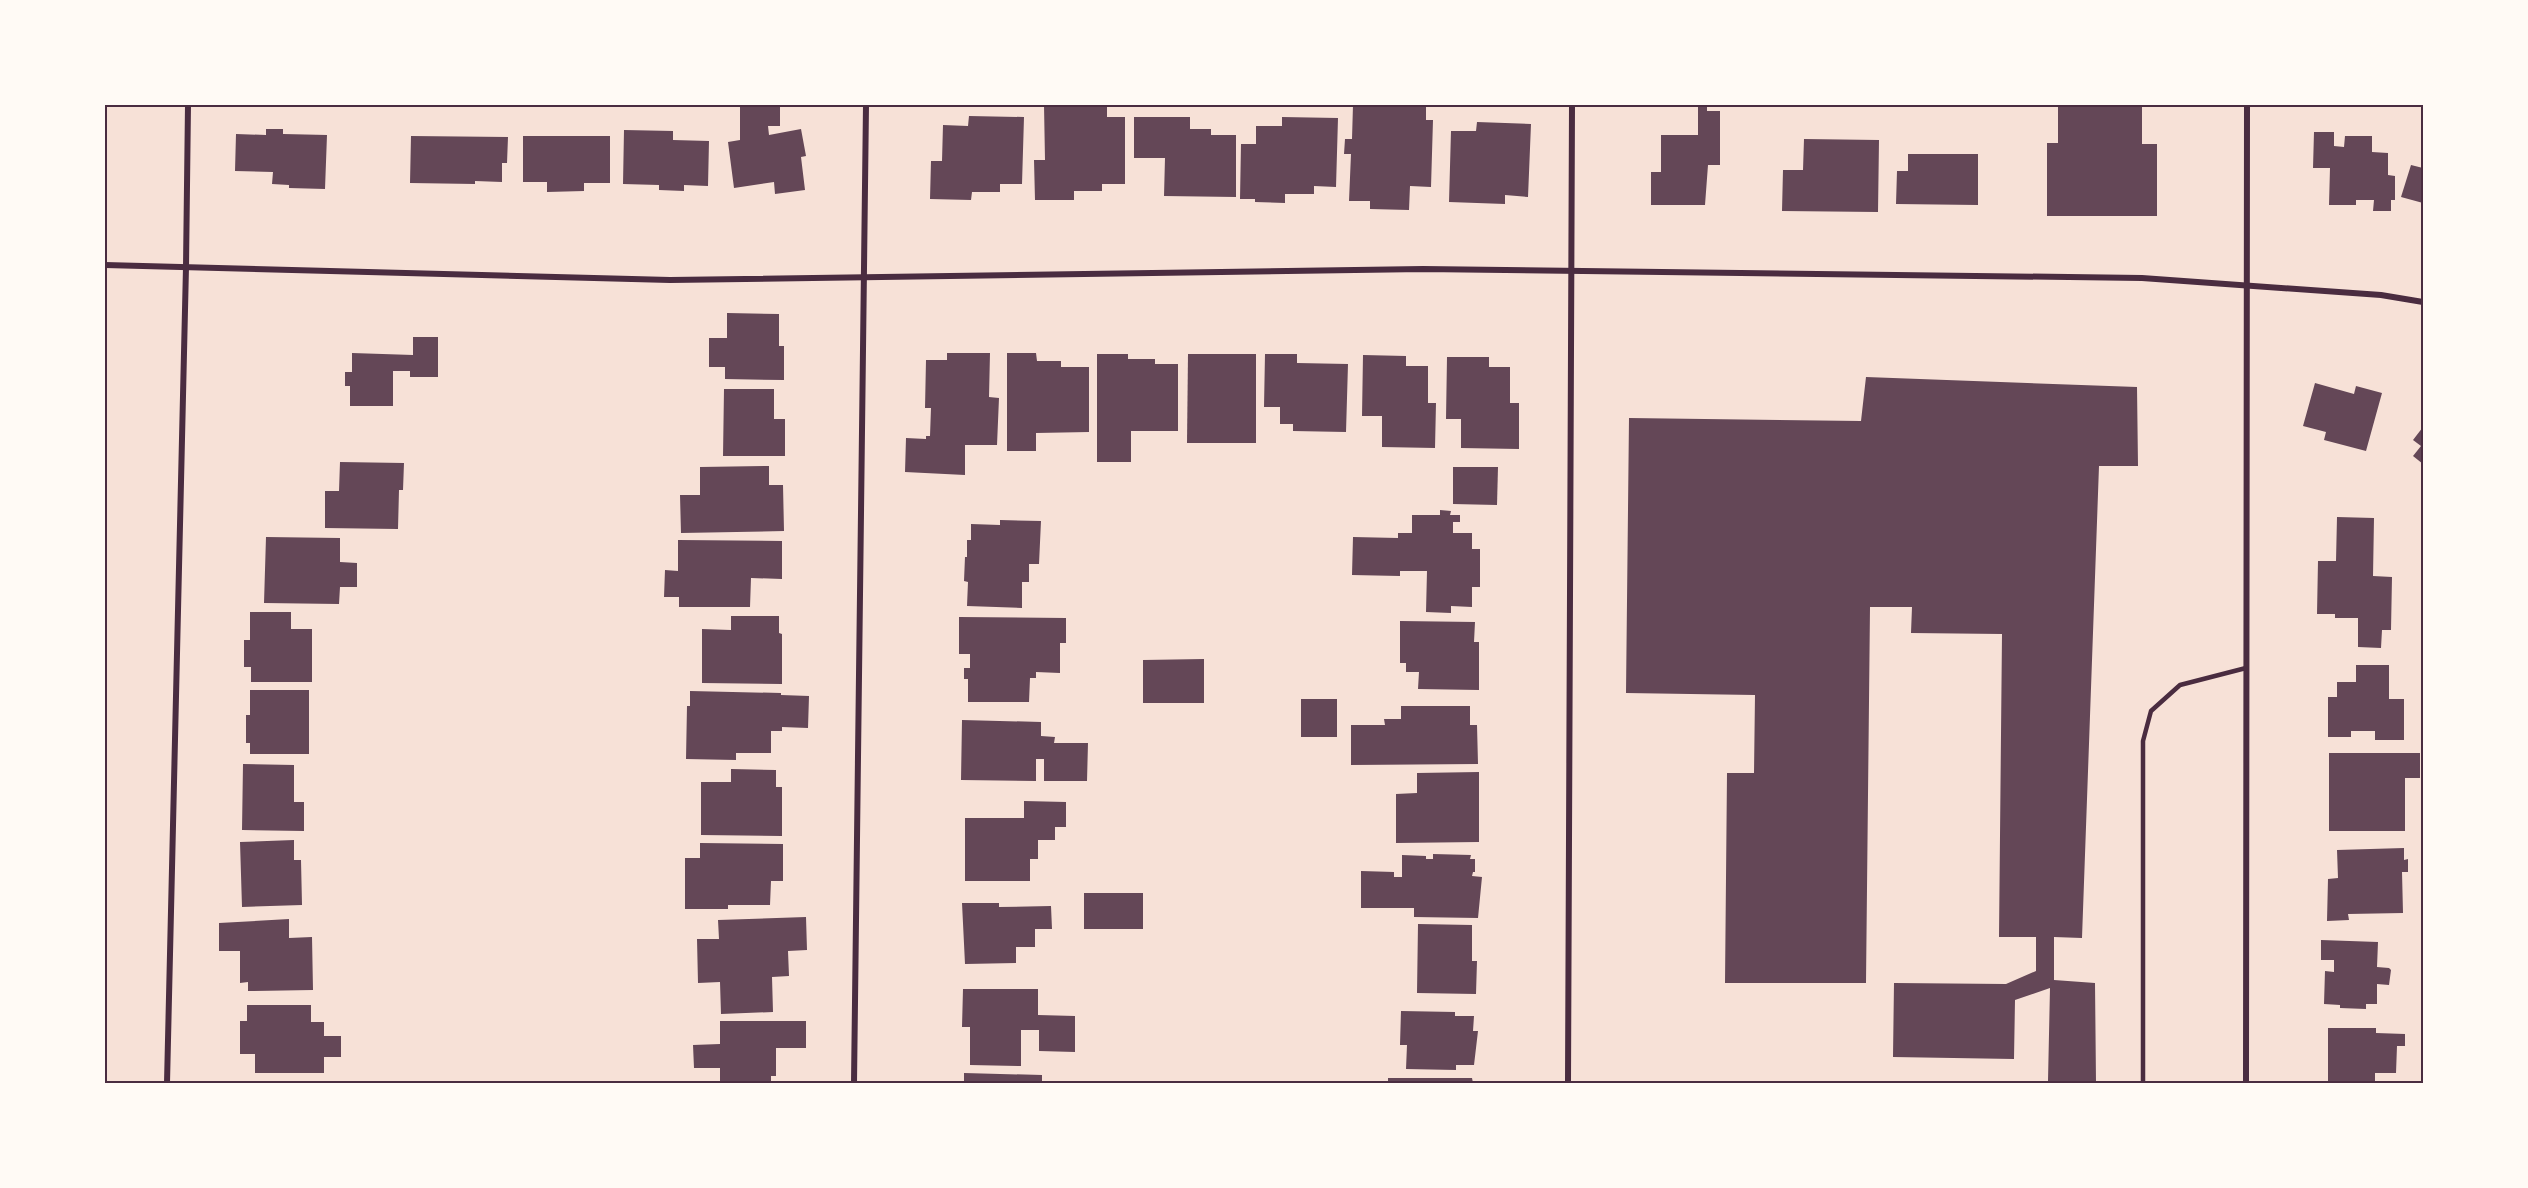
<svg xmlns="http://www.w3.org/2000/svg" width="2528" height="1188" font-family="'DM Sans',sans-serif">
<style>
.building{fill:#644757}
.lines{fill:none;stroke-linecap:round;stroke-linejoin:round}
.service{stroke:#4a2c40;stroke-width:4.5}
.minor{stroke:#4a2c40;stroke-width:6}
.neatline{fill:none;stroke:#4a2c40;stroke-width:2}
</style>
<rect width="100%" height="100%" fill="#f7e1d7"/>
<g class="building">
<path d="M 740,105 L 780,105 L 780,126 L 768,126 L 769,135 L 801,129 L 806,156 L 801,157 L 805,190 L 775,194 L 774,182 L 734,188 L 728,142 L 740,140 Z"/>
<path d="M 1044,105 L 1107,105 L 1107,117 L 1125,117 L 1125,184 L 1102,184 L 1102,191 L 1074,191 L 1074,200 L 1035,200 L 1034,160 L 1045,160 Z"/>
<path d="M 1353,105 L 1426,105 L 1426,120 L 1433,120 L 1431,187 L 1410,186 L 1409,210 L 1370,209 L 1370,201 L 1349,201 L 1351,154 L 1344,154 L 1345,139 L 1352,139 Z"/>
<path d="M 2058,105 L 2142,105 L 2142,144 L 2157,144 L 2157,216 L 2047,216 L 2047,143 L 2058,143 Z"/>
<path d="M 1698,106 L 1707,106 L 1707,111 L 1720,111 L 1720,165 L 1708,165 L 1705,205 L 1651,205 L 1651,172 L 1661,172 L 1661,135 L 1698,135 Z"/>
<path d="M 969,116 L 1024,117 L 1022,184 L 1000,184 L 1000,192 L 972,192 L 971,200 L 930,199 L 931,161 L 942,161 L 943,125 L 968,126 Z"/>
<path d="M 1134,117 L 1190,117 L 1190,129 L 1211,129 L 1211,135 L 1236,135 L 1236,197 L 1164,196 L 1165,158 L 1134,158 Z"/>
<path d="M 1282,117 L 1338,118 L 1336,187 L 1314,186 L 1314,194 L 1285,194 L 1285,203 L 1255,202 L 1255,199 L 1240,199 L 1241,144 L 1256,144 L 1256,126 L 1282,126 Z"/>
<path d="M 1477,122 L 1531,124 L 1528,197 L 1505,195 L 1505,204 L 1449,202 L 1451,131 L 1476,131 Z"/>
<path d="M 266,129 L 283,129 L 283,134 L 327,135 L 325,189 L 289,188 L 289,185 L 272,184 L 273,172 L 235,171 L 236,134 L 266,135 Z"/>
<path d="M 624,130 L 673,131 L 673,140 L 709,141 L 708,186 L 684,185 L 684,191 L 659,190 L 659,185 L 623,184 Z"/>
<path d="M 2314,132 L 2334,132 L 2334,146 L 2344,147 L 2345,136 L 2372,136 L 2372,152 L 2388,153 L 2388,175 L 2395,176 L 2395,200 L 2391,200 L 2391,211 L 2373,211 L 2374,200 L 2356,200 L 2356,205 L 2329,205 L 2330,168 L 2313,168 Z"/>
<path d="M 411,136 L 508,137 L 507,163 L 502,163 L 502,182 L 475,181 L 475,184 L 410,183 Z"/>
<path d="M 523,136 L 610,136 L 610,183 L 584,183 L 584,191 L 547,192 L 547,182 L 523,182 Z"/>
<path d="M 1804,139 L 1879,140 L 1878,212 L 1782,211 L 1783,170 L 1803,170 Z"/>
<path d="M 1908,154 L 1978,154 L 1978,205 L 1896,204 L 1897,171 L 1908,171 Z"/>
<path d="M 2411,165 L 2423,168 L 2423,203 L 2401,197 Z"/>
<path d="M 727,313 L 779,314 L 779,346 L 784,346 L 784,380 L 725,379 L 725,367 L 709,367 L 709,338 L 727,338 Z"/>
<path d="M 413,337 L 438,337 L 438,377 L 410,377 L 410,371 L 393,371 L 393,406 L 350,406 L 350,386 L 345,386 L 345,372 L 352,372 L 352,353 L 413,355 Z"/>
<path d="M 947,353 L 990,353 L 989,397 L 999,398 L 997,445 L 965,445 L 965,475 L 905,472 L 906,438 L 926,439 L 926,436 L 930,436 L 931,408 L 925,408 L 926,360 L 947,360 Z"/>
<path d="M 1007,353 L 1036,353 L 1037,361 L 1061,361 L 1061,367 L 1089,367 L 1089,432 L 1036,433 L 1036,451 L 1007,451 Z"/>
<path d="M 1097,354 L 1128,354 L 1128,359 L 1155,359 L 1155,364 L 1178,364 L 1178,431 L 1131,431 L 1131,462 L 1097,462 Z"/>
<path d="M 1188,354 L 1256,354 L 1256,443 L 1187,443 Z"/>
<path d="M 1265,354 L 1297,354 L 1297,363 L 1348,364 L 1346,432 L 1293,431 L 1293,424 L 1280,424 L 1280,407 L 1264,407 Z"/>
<path d="M 1363,355 L 1406,356 L 1406,366 L 1428,366 L 1428,403 L 1436,403 L 1435,448 L 1382,447 L 1382,416 L 1362,416 Z"/>
<path d="M 1447,357 L 1489,357 L 1489,367 L 1510,367 L 1510,403 L 1519,403 L 1519,449 L 1461,448 L 1461,419 L 1446,419 Z"/>
<path d="M 1866,377 L 2137,387 L 2138,466 L 2099,466 L 2082,938 L 2054,937 L 2054,980 L 2095,983 L 2096,1082 L 2048,1081 L 2050,988 L 2015,1000 L 2014,1059 L 1893,1057 L 1894,983 L 2006,984 L 2036,971 L 2036,937 L 1999,937 L 2002,634 L 1911,633 L 1912,607 L 1870,607 L 1866,983 L 1725,983 L 1727,773 L 1754,773 L 1755,695 L 1626,693 L 1629,418 L 1861,421 Z"/>
<path d="M 2315,383 L 2354,394 L 2356,386 L 2382,393 L 2366,451 L 2324,440 L 2326,432 L 2303,426 Z"/>
<path d="M 724,389 L 774,389 L 774,419 L 785,419 L 785,456 L 723,456 Z"/>
<path d="M 2423,427 L 2423,464 L 2413,456 L 2421,446 L 2413,440 Z"/>
<path d="M 340,462 L 404,463 L 403,490 L 399,490 L 398,529 L 325,528 L 325,491 L 339,491 Z"/>
<path d="M 769,466 L 769,485 L 783,485 L 784,531 L 681,533 L 680,495 L 700,495 L 700,467 Z"/>
<path d="M 1453,467 L 1498,467 L 1497,505 L 1453,504 Z"/>
<path d="M 1440,510 L 1451,511 L 1450,515 L 1460,515 L 1460,522 L 1453,522 L 1453,533 L 1472,533 L 1472,549 L 1480,549 L 1480,587 L 1472,587 L 1472,607 L 1451,606 L 1451,613 L 1426,612 L 1427,571 L 1400,571 L 1400,576 L 1352,575 L 1353,537 L 1398,538 L 1398,533 L 1412,533 L 1412,515 L 1440,515 Z"/>
<path d="M 2337,517 L 2374,518 L 2373,576 L 2392,577 L 2391,630 L 2382,630 L 2381,648 L 2358,647 L 2358,618 L 2335,618 L 2335,614 L 2317,614 L 2318,561 L 2336,561 Z"/>
<path d="M 1000,520 L 1041,521 L 1039,564 L 1029,564 L 1029,582 L 1022,582 L 1022,608 L 967,606 L 968,582 L 964,581 L 965,557 L 967,557 L 967,540 L 971,540 L 971,524 L 1000,525 Z"/>
<path d="M 266,537 L 340,538 L 340,562 L 357,563 L 357,587 L 340,587 L 339,604 L 264,603 Z"/>
<path d="M 678,540 L 782,541 L 782,579 L 751,578 L 750,607 L 679,607 L 679,597 L 664,597 L 665,570 L 678,571 Z"/>
<path d="M 250,612 L 291,612 L 291,629 L 312,629 L 312,682 L 251,682 L 251,667 L 244,667 L 244,640 L 250,640 Z"/>
<path d="M 731,616 L 779,616 L 779,633 L 782,634 L 782,684 L 702,683 L 702,629 L 731,630 Z"/>
<path d="M 959,617 L 1066,618 L 1066,643 L 1060,643 L 1060,673 L 1036,672 L 1036,678 L 1030,678 L 1029,702 L 968,702 L 968,679 L 964,679 L 964,668 L 970,668 L 970,654 L 959,654 Z"/>
<path d="M 1400,621 L 1475,622 L 1474,642 L 1479,642 L 1479,690 L 1418,689 L 1419,672 L 1406,672 L 1406,663 L 1400,663 Z"/>
<path d="M 1204,659 L 1204,703 L 1143,703 L 1143,660 Z"/>
<path d="M 2356,665 L 2389,665 L 2389,699 L 2404,699 L 2404,740 L 2375,740 L 2375,731 L 2351,731 L 2351,737 L 2328,737 L 2328,697 L 2337,697 L 2337,682 L 2356,682 Z"/>
<path d="M 250,690 L 309,690 L 309,754 L 250,754 L 250,743 L 246,743 L 246,715 L 250,715 Z"/>
<path d="M 690,691 L 781,693 L 781,695 L 809,696 L 808,728 L 782,727 L 782,731 L 771,731 L 771,753 L 736,753 L 736,760 L 686,759 L 687,706 L 690,706 Z"/>
<rect x="1301" y="699" width="36" height="38"/>
<path d="M 1401,706 L 1470,706 L 1470,725 L 1477,725 L 1478,764 L 1351,765 L 1351,725 L 1385,725 L 1384,719 L 1401,719 Z"/>
<path d="M 962,720 L 1041,722 L 1041,736 L 1055,737 L 1054,743 L 1088,743 L 1087,781 L 1044,781 L 1044,759 L 1036,759 L 1036,781 L 961,780 Z"/>
<path d="M 2329,753 L 2420,753 L 2420,778 L 2405,778 L 2405,831 L 2329,831 Z"/>
<path d="M 243,764 L 294,765 L 294,802 L 304,802 L 304,831 L 242,830 Z"/>
<path d="M 731,769 L 776,770 L 776,787 L 782,787 L 782,836 L 701,835 L 701,782 L 731,782 Z"/>
<path d="M 1479,772 L 1479,842 L 1396,843 L 1396,794 L 1417,793 L 1417,773 Z"/>
<path d="M 1024,801 L 1066,802 L 1066,827 L 1055,827 L 1055,840 L 1038,840 L 1038,859 L 1030,859 L 1030,881 L 965,881 L 965,818 L 1024,818 Z"/>
<path d="M 294,840 L 294,860 L 301,860 L 302,905 L 242,907 L 240,842 Z"/>
<path d="M 700,843 L 783,844 L 783,881 L 771,881 L 770,905 L 728,905 L 728,909 L 685,909 L 685,858 L 700,858 Z"/>
<path d="M 2404,848 L 2404,860 L 2408,859 L 2408,872 L 2402,872 L 2403,913 L 2348,914 L 2349,920 L 2327,921 L 2328,879 L 2338,878 L 2337,850 Z"/>
<path d="M 1433,854 L 1471,855 L 1470,859 L 1475,859 L 1475,872 L 1473,872 L 1472,876 L 1482,877 L 1478,918 L 1414,917 L 1414,908 L 1361,908 L 1361,871 L 1394,872 L 1394,877 L 1402,877 L 1402,855 L 1426,856 L 1426,859 L 1433,859 Z"/>
<rect x="1084" y="893" width="59" height="36"/>
<path d="M 962,903 L 999,903 L 999,907 L 1051,906 L 1052,929 L 1035,929 L 1035,947 L 1016,947 L 1016,963 L 965,964 Z"/>
<path d="M 806,917 L 807,950 L 788,951 L 789,976 L 772,977 L 773,1012 L 721,1014 L 720,982 L 698,983 L 697,939 L 719,939 L 718,920 Z"/>
<path d="M 289,919 L 289,938 L 312,937 L 313,990 L 248,991 L 248,982 L 240,983 L 240,951 L 219,951 L 219,923 Z"/>
<path d="M 1418,924 L 1472,925 L 1472,961 L 1477,961 L 1476,994 L 1417,993 Z"/>
<path d="M 2321,940 L 2378,942 L 2377,967 L 2389,968 L 2391,970 L 2389,985 L 2377,984 L 2377,1004 L 2366,1004 L 2366,1009 L 2340,1008 L 2340,1005 L 2324,1004 L 2325,971 L 2334,972 L 2334,960 L 2321,960 Z"/>
<path d="M 963,989 L 1038,989 L 1038,1015 L 1075,1016 L 1075,1052 L 1039,1051 L 1039,1030 L 1021,1030 L 1021,1066 L 970,1065 L 970,1027 L 962,1027 Z"/>
<path d="M 247,1005 L 311,1005 L 311,1022 L 324,1022 L 324,1036 L 341,1036 L 341,1057 L 324,1057 L 324,1073 L 255,1073 L 255,1054 L 240,1054 L 240,1021 L 247,1021 Z"/>
<path d="M 1401,1011 L 1455,1012 L 1455,1016 L 1474,1016 L 1473,1031 L 1478,1031 L 1474,1065 L 1456,1065 L 1456,1070 L 1406,1069 L 1407,1045 L 1400,1045 Z"/>
<path d="M 720,1021 L 806,1021 L 806,1048 L 776,1048 L 776,1076 L 771,1076 L 771,1083 L 720,1083 L 720,1068 L 694,1068 L 693,1045 L 720,1044 Z"/>
<path d="M 2328,1028 L 2376,1028 L 2376,1033 L 2405,1034 L 2405,1046 L 2397,1046 L 2396,1073 L 2375,1073 L 2375,1083 L 2328,1083 Z"/>
<path d="M 964,1073 L 1042,1075 L 1042,1083 L 964,1083 Z"/>
<path d="M 1388,1078 L 1472,1078 L 1473,1083 L 1388,1083 Z"/>
</g>
<g class="lines">
<path class="service" d="M 2143,1083 L 2143,741 L 2151,711 L 2180,685 L 2246,668"/>
<g class="minor">
<path d="M 105,265 L 670,280 L 1423,269 L 2142,278 L 2381,295 L 2423,302"/>
<path d="M 167,1083 L 186,267 L 188,105"/>
<path d="M 854,1083 L 866,105"/>
<path d="M 1568,1083 L 1572,105"/>
<path d="M 2246,1083 L 2247,105"/>
</g>
</g>
<rect width="2528" height="1188" fill="none" stroke="#fffaf5" stroke-width="213"/>
<rect x="106" y="106" width="2316" height="976" class="neatline"/>
</svg>
